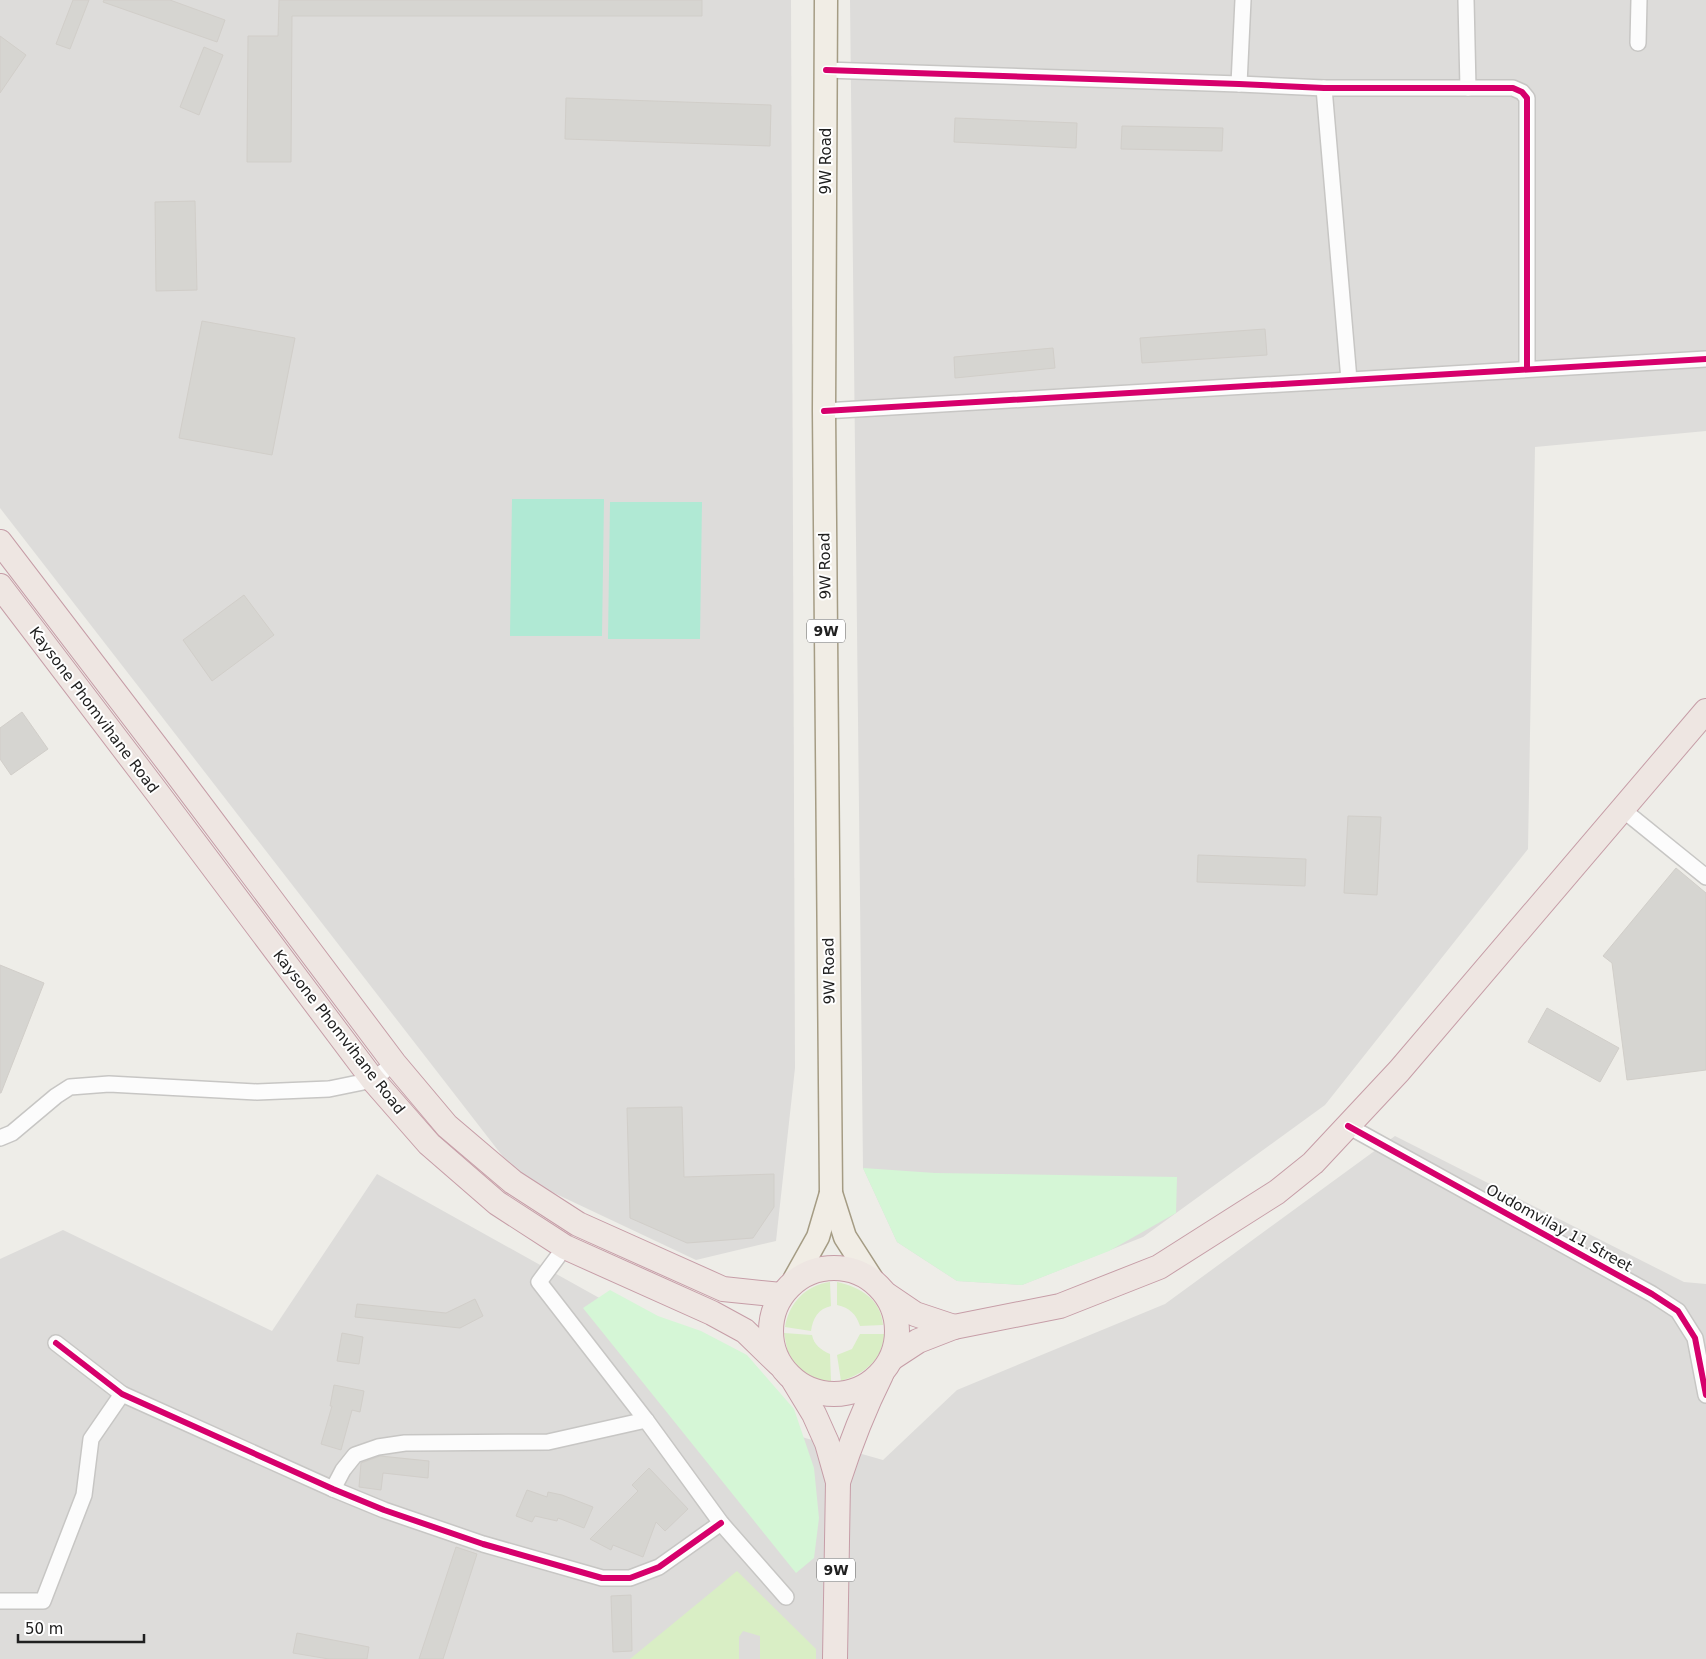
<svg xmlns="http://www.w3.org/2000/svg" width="1706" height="1659" font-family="'DejaVu Sans',sans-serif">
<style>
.residential{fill:#dddcda}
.grass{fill:#d9eec5}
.park{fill:#d5f6d6}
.pitch{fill:#b0e9d4}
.building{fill:#d6d5d1;stroke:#d1cec9}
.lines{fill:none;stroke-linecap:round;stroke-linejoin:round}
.minor-casing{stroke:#c7c6c4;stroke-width:18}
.primary-casing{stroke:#a59c84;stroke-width:25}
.trunk-casing{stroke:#c69da7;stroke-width:26}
.minor{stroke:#fcfcfc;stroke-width:15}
.primary{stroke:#f1ede5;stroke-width:22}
.trunk{stroke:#eee6e2;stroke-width:24}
.cycleway-casing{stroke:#fff;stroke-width:9}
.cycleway{stroke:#d6006c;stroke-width:6}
.labels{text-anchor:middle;stroke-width:4;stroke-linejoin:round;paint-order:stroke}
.shield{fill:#fff;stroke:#636363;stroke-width:1}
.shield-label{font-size:14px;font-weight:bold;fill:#202020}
.street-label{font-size:15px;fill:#202020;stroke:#fff}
</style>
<rect width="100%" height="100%" fill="#eeede8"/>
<g class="residential">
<path d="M 0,0 L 791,0 L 795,1068 L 776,1241 L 696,1260 L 518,1176 L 0,508 Z"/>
<path d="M 850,0 L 1706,0 L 1706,431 L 1535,447 L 1528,849 L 1325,1105 L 1143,1237 L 1022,1285 L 957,1281 L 897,1242 L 863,1168 Z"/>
<path d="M 1395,1136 L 1684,1282 L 1706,1284 L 1706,1659 L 0,1659 L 0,1259 L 63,1230 L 272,1331 L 377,1174 L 741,1377 L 784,1432 L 883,1460 L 957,1390 L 1165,1304 Z"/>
</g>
<g class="grass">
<path d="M 830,1282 L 831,1306 C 818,1309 813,1318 811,1331 L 785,1327 C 789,1303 806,1285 830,1282 Z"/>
<path d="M 837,1282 C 860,1287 881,1299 883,1325 L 860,1326 C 856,1314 850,1308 837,1305 Z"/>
<path d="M 784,1333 L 812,1335 C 814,1345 821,1350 830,1354 L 831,1381 C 812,1381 794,1367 787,1349 C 786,1344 785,1338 784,1333 Z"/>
<path d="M 860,1334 L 884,1334 C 883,1360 864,1374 841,1381 L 837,1355 L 852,1349 Z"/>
<path d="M 737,1571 L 816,1649 L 816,1659 L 760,1659 L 760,1636 L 743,1631 L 739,1637 L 739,1659 L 630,1659 Z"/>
</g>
<g class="park">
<path d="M 863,1168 L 935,1173 L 1177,1177 L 1176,1213 L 1109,1251 L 1022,1285 L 957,1281 L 897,1242 Z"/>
<path d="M 610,1290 L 658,1316 L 701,1331 L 747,1355 L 794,1409 L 814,1468 L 819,1518 L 814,1558 L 796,1573 L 583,1308 Z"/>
</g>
<g class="pitch">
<path d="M 512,499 L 604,499 L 602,636 L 510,636 Z"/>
<path d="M 610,502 L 702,502 L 700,639 L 608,639 Z"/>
</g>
<g class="building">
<path d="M 73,0 L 89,0 L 70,49 L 56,44 Z"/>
<path d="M 104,0 L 170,0 L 225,20 L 217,42 L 103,2 Z"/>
<path d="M 279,0 L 702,0 L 702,16 L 292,16 L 291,162 L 247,162 L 248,36 L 278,36 Z"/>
<path d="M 0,36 L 26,55 L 0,93 Z"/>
<path d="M 204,47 L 223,55 L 199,115 L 180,107 Z"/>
<path d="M 566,98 L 771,105 L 770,146 L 565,139 Z"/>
<path d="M 955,118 L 1077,123 L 1076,148 L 954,142 Z"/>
<path d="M 1122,126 L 1223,128 L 1222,151 L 1121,149 Z"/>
<path d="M 195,201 L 197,290 L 156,291 L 155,202 Z"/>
<path d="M 202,321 L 295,338 L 272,455 L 179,438 Z"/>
<path d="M 1265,329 L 1267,355 L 1142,363 L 1140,338 Z"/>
<path d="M 1053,348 L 1055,368 L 955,378 L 954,357 Z"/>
<path d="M 244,595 L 274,635 L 212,681 L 183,640 Z"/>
<path d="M 22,712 L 48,749 L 11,775 L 0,759 L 0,728 Z"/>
<path d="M 1348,816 L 1381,817 L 1377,895 L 1344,893 Z"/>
<path d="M 1198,855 L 1306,859 L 1305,886 L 1197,882 Z"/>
<path d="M 1676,868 L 1706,893 L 1706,1070 L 1627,1080 L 1612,963 L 1603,956 Z"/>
<path d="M 0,965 L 44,983 L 1,1093 L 0,1093 Z"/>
<path d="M 1547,1008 L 1619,1048 L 1600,1082 L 1528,1042 Z"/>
<path d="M 682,1107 L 684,1177 L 774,1174 L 774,1207 L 753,1238 L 687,1243 L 630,1218 L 627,1108 Z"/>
<path d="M 475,1299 L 483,1316 L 460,1328 L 355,1317 L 357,1304 L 446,1313 Z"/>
<path d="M 342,1333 L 363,1337 L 359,1364 L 337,1361 Z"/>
<path d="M 334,1385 L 364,1391 L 360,1412 L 352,1410 L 341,1450 L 321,1444 L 332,1406 L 330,1406 Z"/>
<path d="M 380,1456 L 429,1461 L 428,1478 L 383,1473 L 381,1490 L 359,1487 L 361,1463 Z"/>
<path d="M 649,1468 L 688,1509 L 665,1531 L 656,1522 L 643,1557 L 613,1545 L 611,1550 L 590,1539 L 638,1491 L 632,1485 Z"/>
<path d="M 527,1490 L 547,1497 L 548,1492 L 562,1495 L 593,1507 L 584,1528 L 558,1518 L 557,1521 L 535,1516 L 532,1522 L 516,1516 Z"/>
<path d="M 456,1547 L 477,1554 L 443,1659 L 419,1659 Z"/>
<path d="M 631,1595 L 632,1651 L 613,1652 L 611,1596 Z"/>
<path d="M 297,1633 L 369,1647 L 367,1659 L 329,1659 L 293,1653 Z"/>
</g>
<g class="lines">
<g class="minor-casing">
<g id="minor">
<path d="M 1466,0 L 1468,88"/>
<path d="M 1638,43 L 1639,0"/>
<path d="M 826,70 L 1239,84 L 1324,88 L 1513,88 L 1522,92 L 1527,98 L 1527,369"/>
<path d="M 1239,84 L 1243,0"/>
<path d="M 1324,88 L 1349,380"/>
<path d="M 824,411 L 1706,359"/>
<path d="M 1622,809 L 1706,877"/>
<path d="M 1348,1126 L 1652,1294 L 1678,1311 L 1695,1338 L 1706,1395"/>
<path d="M 0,1138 L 12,1133 L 56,1096 L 70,1087 L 109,1084 L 257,1092 L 329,1089 L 373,1080 L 394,1063"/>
<path d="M 565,1247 L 539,1282 L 646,1420 L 721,1523 L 786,1597"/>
<path d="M 56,1343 L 122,1394 L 333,1489 L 384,1510 L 483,1544 L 602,1578 L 630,1578 L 659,1567 L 721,1523"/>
<path d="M 333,1489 L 343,1470 L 355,1455 L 378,1447 L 405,1443 L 548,1442 L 646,1420"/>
<path d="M 0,1601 L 43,1601 L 84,1495 L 91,1439 L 122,1394"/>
</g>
</g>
<g class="primary-casing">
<g id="primary">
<path d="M 826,0 L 824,411 L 831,1193 L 845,1237 L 872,1279"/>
<path d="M 794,1280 L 818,1237 L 831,1193"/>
</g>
</g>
<g class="trunk-casing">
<g id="trunk">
<path d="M 0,542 L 174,770 L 394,1063 L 447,1126 L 513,1182 L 578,1224 L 723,1289 L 781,1295"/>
<path d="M 0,586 L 156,791 L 373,1080 L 429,1144 L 497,1203 L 565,1247 L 712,1313 L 745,1331 L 779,1364"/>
<circle cx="834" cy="1331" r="63"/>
<path d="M 887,1295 L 915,1314 L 954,1327"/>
<path d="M 892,1358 L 918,1341 L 954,1327 L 1060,1306 L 1159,1267 L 1277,1192 L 1313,1163 L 1399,1071 L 1706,711"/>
<path d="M 794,1381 L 814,1414 L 827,1443 L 838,1482 L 835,1659"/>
<path d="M 838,1482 C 850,1445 864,1409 881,1375"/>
</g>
</g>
<use href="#minor" class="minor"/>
<use href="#primary" class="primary"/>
<use href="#trunk" class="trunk"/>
<g class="cycleway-casing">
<g id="cycleway">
<path d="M 826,70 L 1239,84 L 1324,88 L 1513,88 L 1522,92 L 1527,98 L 1527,369"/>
<path d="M 824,411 L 1706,359"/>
<path d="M 1348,1126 L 1652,1294 L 1678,1311 L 1695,1338 L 1706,1395"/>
<path d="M 56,1343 L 122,1394 L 333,1489 L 384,1510 L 483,1544 L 602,1578 L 630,1578 L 659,1567 L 721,1523"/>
</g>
</g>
<use href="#cycleway" class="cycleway"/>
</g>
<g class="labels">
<g class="shield">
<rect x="807" y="619.5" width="38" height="23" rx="4"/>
<rect x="817" y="1558.5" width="38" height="23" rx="4"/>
</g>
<g class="shield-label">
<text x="826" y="636">9W</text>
<text x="836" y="1575">9W</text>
</g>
<g class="street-label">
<text transform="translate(826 161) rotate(-90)" y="5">9W Road</text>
<text transform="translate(825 566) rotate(-91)" y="5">9W Road</text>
<text transform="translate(94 710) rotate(53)" y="5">Kaysone Phomvihane Road</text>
<text transform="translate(829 971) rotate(-91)" y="5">9W Road</text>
<text transform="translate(339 1032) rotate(52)" y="5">Kaysone Phomvihane Road</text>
<text transform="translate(1559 1228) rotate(29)" y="5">Oudomvilay 11 Street</text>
</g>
</g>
<path d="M18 1634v8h126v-8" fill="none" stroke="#202020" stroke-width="2.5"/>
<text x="25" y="1634" font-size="15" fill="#202020" stroke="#ffffff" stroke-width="4" paint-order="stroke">50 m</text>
</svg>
